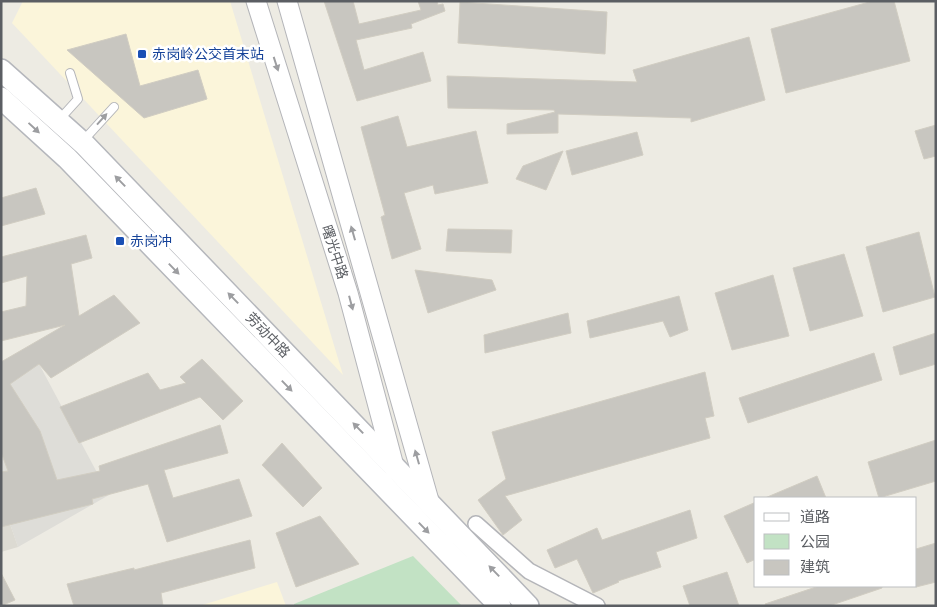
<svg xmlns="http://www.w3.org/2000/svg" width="937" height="607" font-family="Raleway,'Noto Sans SC',sans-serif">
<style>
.commercial{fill:#fbf5da}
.industrial{fill:#deddd8}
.education{fill:#dcdad2}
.green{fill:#c2e2c4}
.building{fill:#c8c6c0;stroke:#d1cdc2}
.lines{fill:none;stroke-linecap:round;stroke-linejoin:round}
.service-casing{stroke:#b4b5b9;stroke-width:10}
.minor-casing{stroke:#b4b5b9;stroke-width:18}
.tertiary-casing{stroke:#b4b5b9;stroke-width:21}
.secondary-casing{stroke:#b5b7bc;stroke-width:24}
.service{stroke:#fff;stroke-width:8}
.minor{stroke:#fff;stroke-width:15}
.tertiary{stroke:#fff;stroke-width:19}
.secondary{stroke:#fff;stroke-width:21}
.oneway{fill:#9d9ea1}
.transit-dot{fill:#1a4fb4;stroke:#fff;stroke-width:2}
.labels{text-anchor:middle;stroke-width:5;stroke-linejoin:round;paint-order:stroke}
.transit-label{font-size:14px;fill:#164399;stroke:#fff;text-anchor:start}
.street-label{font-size:14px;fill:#5b5e63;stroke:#fff}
</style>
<rect width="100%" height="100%" fill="#edebe3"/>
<g class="commercial">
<path d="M 23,1 L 230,1 L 343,375 L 12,23 Z"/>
<path d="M 277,582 L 286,606 L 199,606 Z"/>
</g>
<path class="industrial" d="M 39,364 L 109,495 L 18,547 L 1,497 L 1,383 Z"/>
<path class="education" d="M 1,498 L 18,547 L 1,552 Z"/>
<path class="green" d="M 413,556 L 462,606 L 294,606 L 294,604 Z"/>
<g class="building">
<path d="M 324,1 L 353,1 L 359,24 L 421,10 L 418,1 L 437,1 L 438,5 L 443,4 L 445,11 L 411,24 L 412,28 L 356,40 L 364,70 L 423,52 L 431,81 L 357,101 Z"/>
<path d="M 873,1 L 894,1 L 910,61 L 786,93 L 771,29 Z"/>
<path d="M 460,2 L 607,12 L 605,54 L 458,43 Z"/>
<path d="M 126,34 L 140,86 L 198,70 L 207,99 L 144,118 L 67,50 Z"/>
<path d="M 749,37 L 765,100 L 691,122 L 691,118 L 558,114 L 558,133 L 507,134 L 507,124 L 555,112 L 554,110 L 448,108 L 447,76 L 637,82 L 633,70 Z"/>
<path d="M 398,116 L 407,147 L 476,131 L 488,183 L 435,194 L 433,185 L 404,193 L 421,249 L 392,259 L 381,217 L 385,215 L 361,127 Z"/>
<path d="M 936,125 L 936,156 L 924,159 L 915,131 Z"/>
<path d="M 637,132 L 643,155 L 572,175 L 566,151 Z"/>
<path d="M 563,151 L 546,190 L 516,179 L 523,166 Z"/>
<path d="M 36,188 L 45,214 L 1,226 L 1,198 Z"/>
<path d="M 448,229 L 512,230 L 511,253 L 446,251 Z"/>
<path d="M 919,232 L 935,297 L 883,312 L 866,247 Z"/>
<path d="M 86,235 L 92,258 L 71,264 L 79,316 L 114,295 L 140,323 L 51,378 L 39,364 L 10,384 L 40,431 L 57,480 L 100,471 L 99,466 L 220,425 L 228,453 L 164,470 L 173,498 L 239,479 L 252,516 L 167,542 L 148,484 L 92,499 L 93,504 L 1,527 L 1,472 L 8,471 L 1,452 L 1,362 L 65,325 L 1,341 L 1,312 L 26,306 L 27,276 L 1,283 L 1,257 Z"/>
<path d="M 844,254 L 863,316 L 810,331 L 793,268 Z"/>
<path d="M 415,270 L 492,280 L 496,290 L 428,313 Z"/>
<path d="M 773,275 L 789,336 L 732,350 L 715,293 Z"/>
<path d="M 679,296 L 688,330 L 670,337 L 663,321 L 590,338 L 587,321 Z"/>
<path d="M 568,313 L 571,333 L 485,353 L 484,335 Z"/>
<path d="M 936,333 L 936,364 L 900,375 L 893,347 Z"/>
<path d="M 874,353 L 882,380 L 748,423 L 739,398 Z"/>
<path d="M 202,359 L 243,401 L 223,420 L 200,397 L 79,443 L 60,407 L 148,373 L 160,390 L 186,383 L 180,377 Z"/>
<path d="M 705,372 L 714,416 L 705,418 L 710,438 L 505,496 L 522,520 L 503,535 L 478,500 L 506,479 L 492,432 Z"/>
<path d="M 936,440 L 936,481 L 879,498 L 868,462 Z"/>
<path d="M 282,443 L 322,488 L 303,507 L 262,465 Z"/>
<path d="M 817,476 L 826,498 L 765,498 Z"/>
<path d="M 756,502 L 756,559 L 747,563 L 724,516 Z"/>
<path d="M 690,510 L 697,538 L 656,552 L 661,567 L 618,581 L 619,582 L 593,593 L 577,559 L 555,568 L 547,550 L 597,528 L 602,540 Z"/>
<path d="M 320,516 L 359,564 L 296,587 L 276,533 Z"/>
<path d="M 250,540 L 255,568 L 161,593 L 163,606 L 74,606 L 67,584 L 134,568 L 134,570 Z"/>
<path d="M 936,543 L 936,582 L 916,587 L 916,549 Z"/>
<path d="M 727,572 L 739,606 L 690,606 L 683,586 Z"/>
<path d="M 1,573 L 15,600 L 1,606 Z"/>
<path d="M 819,586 L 882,586 L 882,588 L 829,606 L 766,606 L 765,604 Z"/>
</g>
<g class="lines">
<g class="service-casing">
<g id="service">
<path d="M 59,120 L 78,99 L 70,73"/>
<path d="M 82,142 L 114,107"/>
</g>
</g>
<g class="minor-casing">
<path id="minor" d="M 476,524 L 529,571 L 597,606"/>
</g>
<g class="tertiary-casing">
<g id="tertiary">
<path d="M 256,1 L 348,293 L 395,470"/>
<path d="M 287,1 L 430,504"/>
</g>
</g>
<g class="secondary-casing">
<g id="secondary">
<path d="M 1,70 L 85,145 L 528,606"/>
<path d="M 1,98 L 67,158 L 500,606"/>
</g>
</g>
<use href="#service" class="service"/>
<use href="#minor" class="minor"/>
<use href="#tertiary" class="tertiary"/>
<use href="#secondary" class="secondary"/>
</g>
<defs><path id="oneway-solid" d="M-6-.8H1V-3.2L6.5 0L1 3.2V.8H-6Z" transform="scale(1.25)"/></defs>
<g class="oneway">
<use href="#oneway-solid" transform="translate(276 64) rotate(72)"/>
<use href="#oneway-solid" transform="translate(102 119) rotate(-48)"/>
<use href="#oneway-solid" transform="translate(34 128) rotate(43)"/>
<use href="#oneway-solid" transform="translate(120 181) rotate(-134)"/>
<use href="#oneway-solid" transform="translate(353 233) rotate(-106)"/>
<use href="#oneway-solid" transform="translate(174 269) rotate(46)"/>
<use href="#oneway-solid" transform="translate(233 298) rotate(-134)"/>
<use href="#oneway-solid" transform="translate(351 303) rotate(75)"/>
<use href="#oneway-solid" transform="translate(287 386) rotate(46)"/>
<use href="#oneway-solid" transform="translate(358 428) rotate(-134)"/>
<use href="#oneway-solid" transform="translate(417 457) rotate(-106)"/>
<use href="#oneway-solid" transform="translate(424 528) rotate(46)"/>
<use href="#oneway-solid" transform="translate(494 571) rotate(-134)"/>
</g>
<g class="transit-dot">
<rect x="137" y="49" width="10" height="10" rx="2.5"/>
<rect x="115" y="236" width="10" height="10" rx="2.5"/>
</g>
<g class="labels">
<g class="transit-label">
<text x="152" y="59">赤岗岭公交首末站</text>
<text x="130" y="246">赤岗冲</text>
</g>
<g class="street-label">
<text transform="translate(335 252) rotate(72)" y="5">曙光中路</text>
<text transform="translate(268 335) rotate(46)" y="5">劳动中路</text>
</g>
</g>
<rect width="937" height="607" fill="none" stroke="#5b5e63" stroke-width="5"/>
<rect x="754" y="497" width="162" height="90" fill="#ffffff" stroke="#bdbfc1"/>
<rect x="764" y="513" width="25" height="8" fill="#ffffff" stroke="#bdbfc1"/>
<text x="800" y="522" font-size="15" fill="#5b5e63">道路</text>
<rect x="764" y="534" width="25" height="15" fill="#c2e2c4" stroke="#bdbfc1"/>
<text x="800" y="547" font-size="15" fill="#5b5e63">公园</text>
<rect x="764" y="560" width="25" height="15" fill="#c8c6c0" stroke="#bdbfc1"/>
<text x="800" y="572" font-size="15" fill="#5b5e63">建筑</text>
</svg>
